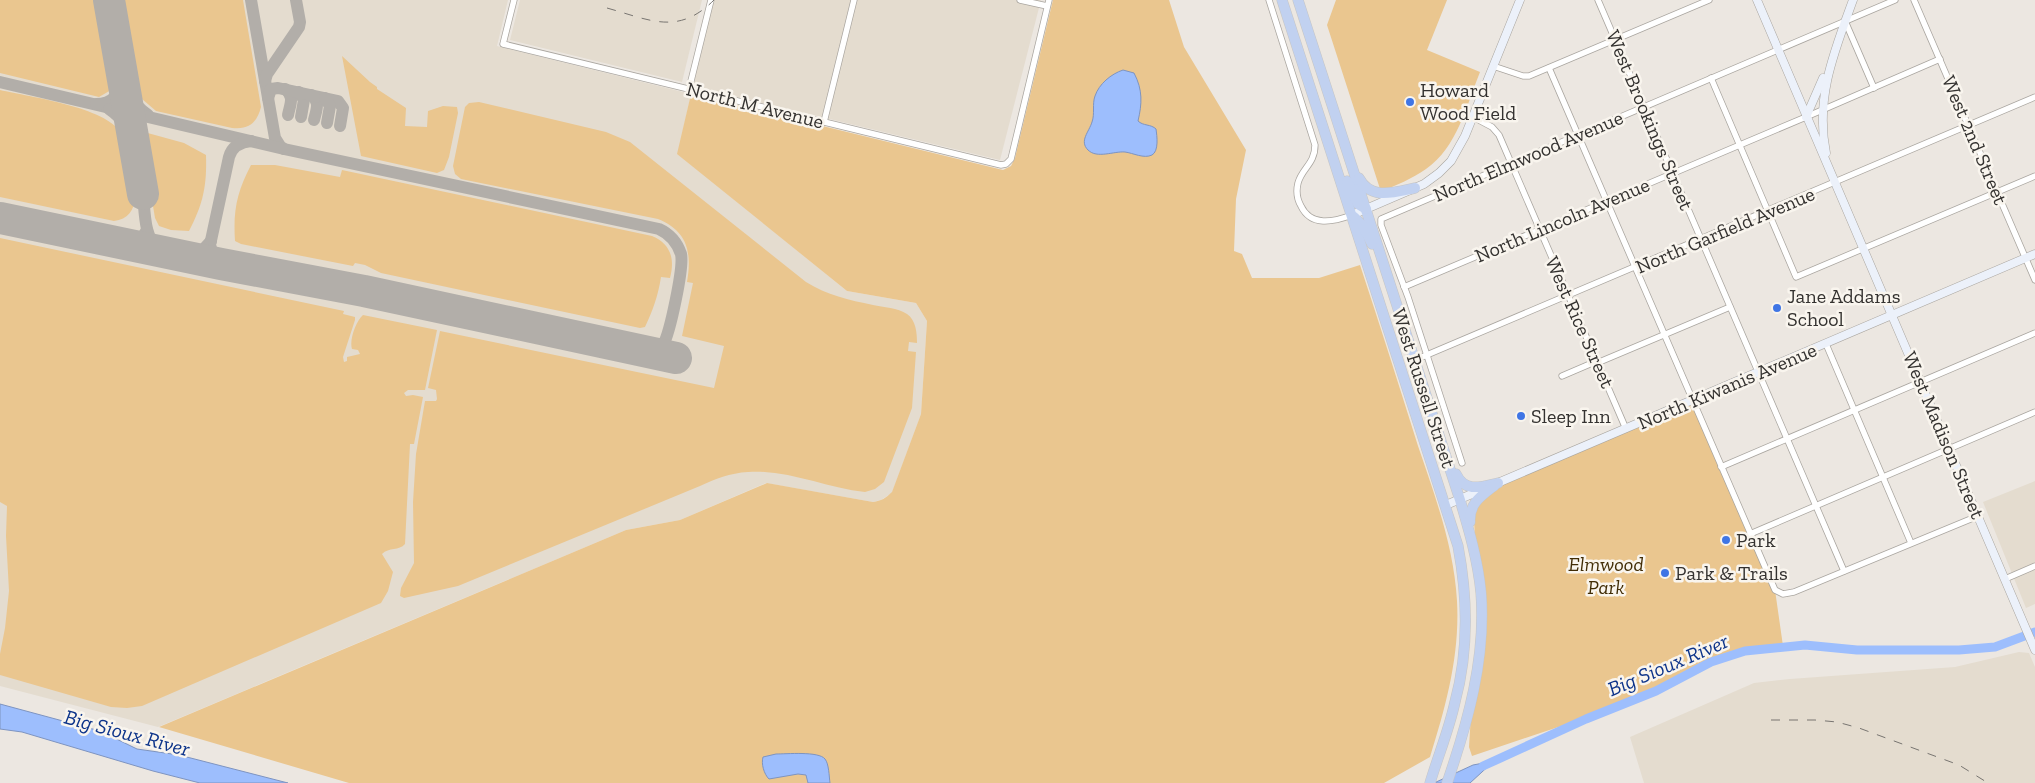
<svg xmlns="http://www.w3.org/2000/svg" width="2035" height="783" font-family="'Zilla Slab',serif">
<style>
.built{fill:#e4dccf}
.green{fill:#eac68f}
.water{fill:#9dbefd;stroke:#7e94c0}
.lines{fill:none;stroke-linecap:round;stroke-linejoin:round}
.river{stroke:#9dbefd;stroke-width:9}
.taxiway{stroke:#b2aea9;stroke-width:12}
.runway{stroke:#b2aea9;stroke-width:32}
.street-casing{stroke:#aaa6a0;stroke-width:7}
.secondary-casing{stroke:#aaa6a0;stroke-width:9}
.highway-casing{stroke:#c6c6c5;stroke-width:11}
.street{stroke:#fff;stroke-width:5.5}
.secondary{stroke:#ecf1fa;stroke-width:8}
.highway{stroke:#c1d1f0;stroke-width:10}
.rail{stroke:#787571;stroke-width:1;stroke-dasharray:9 9;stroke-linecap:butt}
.poi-dot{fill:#3f75e5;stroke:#f9f5ee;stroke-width:2}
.labels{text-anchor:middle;stroke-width:5;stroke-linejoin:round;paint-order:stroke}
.poi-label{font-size:20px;fill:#343230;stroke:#f9f5ee;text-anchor:start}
.street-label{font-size:20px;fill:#343230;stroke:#f9f5ee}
.park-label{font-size:20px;font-style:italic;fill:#412c05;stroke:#f9f5ee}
.water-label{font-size:21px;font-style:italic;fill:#0d348a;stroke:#f9f5ee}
</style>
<rect width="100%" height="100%" fill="#ece7e1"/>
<g class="built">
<path d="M 0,0 L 508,0 L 497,46 L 691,94 L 678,154 L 847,291 L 916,303 L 927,321 L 921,414 L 892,493 L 881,500 L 873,502 L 766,483 L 680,520 L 626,530 L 158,727 L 0,686 Z"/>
<path d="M 520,0 L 702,0 L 682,82 L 510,40 Z"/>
<path d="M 708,0 L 1041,0 L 1000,160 L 696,87 L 694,83 Z"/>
<path d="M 2035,481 L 2035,604 L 2026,608 L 1983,502 Z"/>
<path d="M 2019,652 L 2029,653 L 2035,667 L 2035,783 L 1644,783 L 1630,737 L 1754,683 L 1790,679 L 1955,667 Z"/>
</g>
<g class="green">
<path d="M 0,0 L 101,0 L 115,78 L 111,90 L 99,97 L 0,73 Z"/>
<path d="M 118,0 L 243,0 L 261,107 C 257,122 250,130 232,128 L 156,111 L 142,99 L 132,80 Z"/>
<path d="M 1053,0 L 1169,0 L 1184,47 L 1246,150 L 1236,199 L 1234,251 L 1242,254 L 1252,278 L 1319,278 L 1360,265 C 1380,325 1399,386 1418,446 C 1435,496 1454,547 1457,601 C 1460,655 1446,706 1430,757 L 1384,783 L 349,783 L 159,727 L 626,530 L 680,520 L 767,483 L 873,502 C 881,501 886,498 892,492 L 921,414 L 927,321 L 916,303 L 847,291 L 677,154 L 691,94 L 1003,170 L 1011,166 L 1015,158 Z"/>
<path d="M 1336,0 L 1447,0 L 1427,50 L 1480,72 C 1467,104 1457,148 1426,169 C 1412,179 1396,185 1381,192 L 1327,25 Z"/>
<path d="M 342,56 L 370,82 L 377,87 L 377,89 L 406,108 L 405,126 L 427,127 L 428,111 L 443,106 L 457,107 L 458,113 L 449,157 L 444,170 L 437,173 L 361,156 Z"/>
<path d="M 0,90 C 30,97 106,107 121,133 C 132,151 132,177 135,197 C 134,211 128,219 114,221 L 0,197 Z"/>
<path d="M 479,102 L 606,132 L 630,142 L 806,282 C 827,295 849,300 873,305 C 883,307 898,308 907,314 C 916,320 917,333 917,343 L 909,342 L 908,351 L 916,352 L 912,408 L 884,482 L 875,489 L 865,492 C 826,488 787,469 748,472 C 730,473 715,479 700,486 L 458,586 L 404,598 L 400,596 L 401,588 L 414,563 L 413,502 L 416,454 L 425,401 L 436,401 L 437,399 L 436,390 L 428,388 L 440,331 L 714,388 L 724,346 L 682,336 L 693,283 L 687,282 C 692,253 688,231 658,219 L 461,179 L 455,174 L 453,166 L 465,107 L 469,103 Z"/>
<path d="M 144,132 L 184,143 L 206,155 C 207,186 203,204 189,231 L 171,230 L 159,226 L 155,218 L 142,140 Z"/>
<path d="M 251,165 L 275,165 L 340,177 L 342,170 L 652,236 C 671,244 675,259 670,278 L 661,277 C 658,296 653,310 645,327 L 640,328 L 381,273 L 365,265 L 355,263 L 353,266 L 241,244 L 235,241 C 233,210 237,192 251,165 Z"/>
<path d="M 0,238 L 344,311 L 343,314 L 355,317 L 355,320 L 343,357 L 344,362 L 347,361 L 347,357 L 360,354 L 358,350 L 352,349 C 349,340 356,321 363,315 L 437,330 L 425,390 L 408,390 L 404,393 L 406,396 L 413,395 L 423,397 L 414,444 L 410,444 L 405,544 C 399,551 389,547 382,554 L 393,572 L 388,591 L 381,603 L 142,706 L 127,708 L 111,707 L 0,675 L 0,654 L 5,628 L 9,591 L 6,536 L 7,506 L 0,502 Z"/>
<path d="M 1693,401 L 1775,590 L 1783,646 L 1728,656 L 1711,662 L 1656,691 L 1612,709 L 1472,756 L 1469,747 L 1472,698 L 1481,635 L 1473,504 L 1498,483 Z"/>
</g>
<g class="water">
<path d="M 1123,70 L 1134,73 C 1143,90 1142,104 1138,121 C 1143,126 1151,124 1156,129 C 1157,136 1159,151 1152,155 C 1144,159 1133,153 1125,152 C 1114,151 1097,159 1088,150 C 1079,141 1089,132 1092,122 C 1095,114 1092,104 1095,96 C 1099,84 1111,74 1123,70 Z"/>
<path d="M 0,704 L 100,731 L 137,749 L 179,755 L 288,783 L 200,783 L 153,771 L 22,732 L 0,729 Z"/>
<path d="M 776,754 C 786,754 819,751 825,759 C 829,764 829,776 830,783 L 808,783 L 806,775 L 798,774 L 769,779 C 764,774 761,764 763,757 Z"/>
<path d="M 1494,761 L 1470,783 L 1434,783 L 1473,765 Z"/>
</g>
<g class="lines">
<path class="river" d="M 1483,766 L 1586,719 L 1656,691 L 1711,662 L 1745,651 L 1805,645 L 1857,650 L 1959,650 L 1995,647 L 2035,632"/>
<g class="taxiway">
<path d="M 251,0 L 275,138 L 280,146 L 284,149"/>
<path d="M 122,72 C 126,91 132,104 148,115"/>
<path d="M 265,81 L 267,74 L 299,27 L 300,22 L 296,0"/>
<path d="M 0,82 L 284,149 L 659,229 C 670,234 677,242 681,254 C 684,267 670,333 663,345 C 660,350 655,351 649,352"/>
<path d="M 285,89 C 295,96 290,105 288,115"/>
<path d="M 299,92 L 304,100 L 301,117"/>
<path d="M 311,95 C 321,101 316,111 314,120"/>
<path d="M 268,98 L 271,89 L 278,88 L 338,101 L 343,108 L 340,126"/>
<path d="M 325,98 L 330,106 L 327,123"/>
<path d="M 96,104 C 114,104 120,93 122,77"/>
<path d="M 109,109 C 124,119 131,132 135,150"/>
<path d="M 143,194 C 145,214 144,237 159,251"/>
<path d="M 128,245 L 141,239 L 147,230"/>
<path d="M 186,257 L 200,253 L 211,241"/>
<path d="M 221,264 L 213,255 L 210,245 L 229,157 C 232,146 241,142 251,141"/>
</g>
<g class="runway">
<path d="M 109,0 L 143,194"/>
<path d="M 0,218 L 221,264 L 364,291 L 676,358"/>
</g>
<g class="street-casing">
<g id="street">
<path d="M 514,0 L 503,44 L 1001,165 L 1006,164 L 1011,159 L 1049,0"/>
<path d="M 1020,0 L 1047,6"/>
<path d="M 1269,0 L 1315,145 C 1315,164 1302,168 1298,183 C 1296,191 1297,199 1301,206 C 1311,227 1333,222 1352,215"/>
<path d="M 1598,0 L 1844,571"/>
<path d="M 1914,0 L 2035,280"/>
<path d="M 1845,21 L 1874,88"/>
<path d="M 1493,66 L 1523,76 L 1529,76 L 1709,0"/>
<path d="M 1549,68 L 1775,590 L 1783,594 L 1794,592 L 1978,516"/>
<path d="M 1711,78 L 1796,277 L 2035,176"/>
<path d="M 689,89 L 711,0"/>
<path d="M 1473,117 L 1492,127 L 1499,135 L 1626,429"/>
<path d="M 824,122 L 854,0"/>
<path d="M 1404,287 L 1806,117 L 1940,59"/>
<path d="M 1826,344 L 1911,543"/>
<path d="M 1415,360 L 2035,97"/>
<path d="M 1597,363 L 1730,307"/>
<path d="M 1562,376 L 1597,361"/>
<path d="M 1462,463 L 1408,297 L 1381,225 L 1381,219 L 1895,0"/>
<path d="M 1721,467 L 2035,333"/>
<path d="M 1750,534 L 2035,412"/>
<path d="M 2005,579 L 2035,566"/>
</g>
</g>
<g class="secondary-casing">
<g id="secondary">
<path d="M 1757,0 L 2035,650"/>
<path d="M 1806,117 L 1823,78"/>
<path d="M 1826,153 C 1815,98 1834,52 1853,0"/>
<path d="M 1352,215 L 1424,184 L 1439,173 L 1451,161 L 1465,136 L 1520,0"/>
<path d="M 1446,505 L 2035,254"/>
</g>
</g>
<g class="highway-casing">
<g id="highway">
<path d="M 1282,0 L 1458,546 C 1468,599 1469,650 1455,702 C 1449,730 1438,756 1430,783"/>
<path d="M 1298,0 L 1460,500 C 1469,530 1478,561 1481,593 C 1486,658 1468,722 1447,783"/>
<path d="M 1359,178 C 1371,201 1395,192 1415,188"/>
<path d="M 1347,181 L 1358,204 L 1366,209"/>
<path d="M 1354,217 L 1363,226 L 1372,244"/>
<path d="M 1456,474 C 1465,493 1481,487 1498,483"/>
<path d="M 1470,522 C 1469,503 1481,496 1495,485"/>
</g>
</g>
<use href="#street" class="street"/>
<use href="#secondary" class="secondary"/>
<use href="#highway" class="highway"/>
<g class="rail">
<path d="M 607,8 C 650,20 678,36 714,0"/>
<path d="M 1771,720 L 1815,720 L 1837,722 L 1859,728 L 1959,765 L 1988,783"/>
</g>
</g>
<g class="poi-dot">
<circle cx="1410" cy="102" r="5"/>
<circle cx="1777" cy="308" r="5"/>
<circle cx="1521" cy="416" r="5"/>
<circle cx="1726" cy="540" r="5"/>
<circle cx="1665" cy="573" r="5"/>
</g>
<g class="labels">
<g class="poi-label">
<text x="1420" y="97">Howard<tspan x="1420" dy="23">Wood Field</tspan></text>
<text x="1787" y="303">Jane Addams<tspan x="1787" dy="23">School</tspan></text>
<text x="1531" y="423">Sleep Inn</text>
<text x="1736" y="547">Park</text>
<text x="1675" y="580">Park &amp; Trails</text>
</g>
<g class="street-label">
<text transform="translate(755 105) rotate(14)" y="7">North M Avenue</text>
<text transform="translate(1650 120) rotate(67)" y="7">West Brookings Street</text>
<text transform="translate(1975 140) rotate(67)" y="7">West 2nd Street</text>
<text transform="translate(1528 156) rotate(-23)" y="7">North Elmwood Avenue</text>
<text transform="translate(1562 220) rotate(-23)" y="7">North Lincoln Avenue</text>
<text transform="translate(1725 230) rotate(-23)" y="7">North Garfield Avenue</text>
<text transform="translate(1580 322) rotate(66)" y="7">West Rice Street</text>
<text transform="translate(1727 386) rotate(-23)" y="7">North Kiwanis Avenue</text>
<text transform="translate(1424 388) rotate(72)" y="7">West Russell Street</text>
<text transform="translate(1944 435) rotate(67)" y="7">West Madison Street</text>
</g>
<g class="park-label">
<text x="1606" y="571">Elmwood<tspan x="1606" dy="23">Park</tspan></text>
</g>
<g class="water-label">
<text transform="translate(1668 665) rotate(-23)" y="7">Big Sioux River</text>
<text transform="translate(127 733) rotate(15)" y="7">Big Sioux River</text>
</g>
</g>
</svg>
